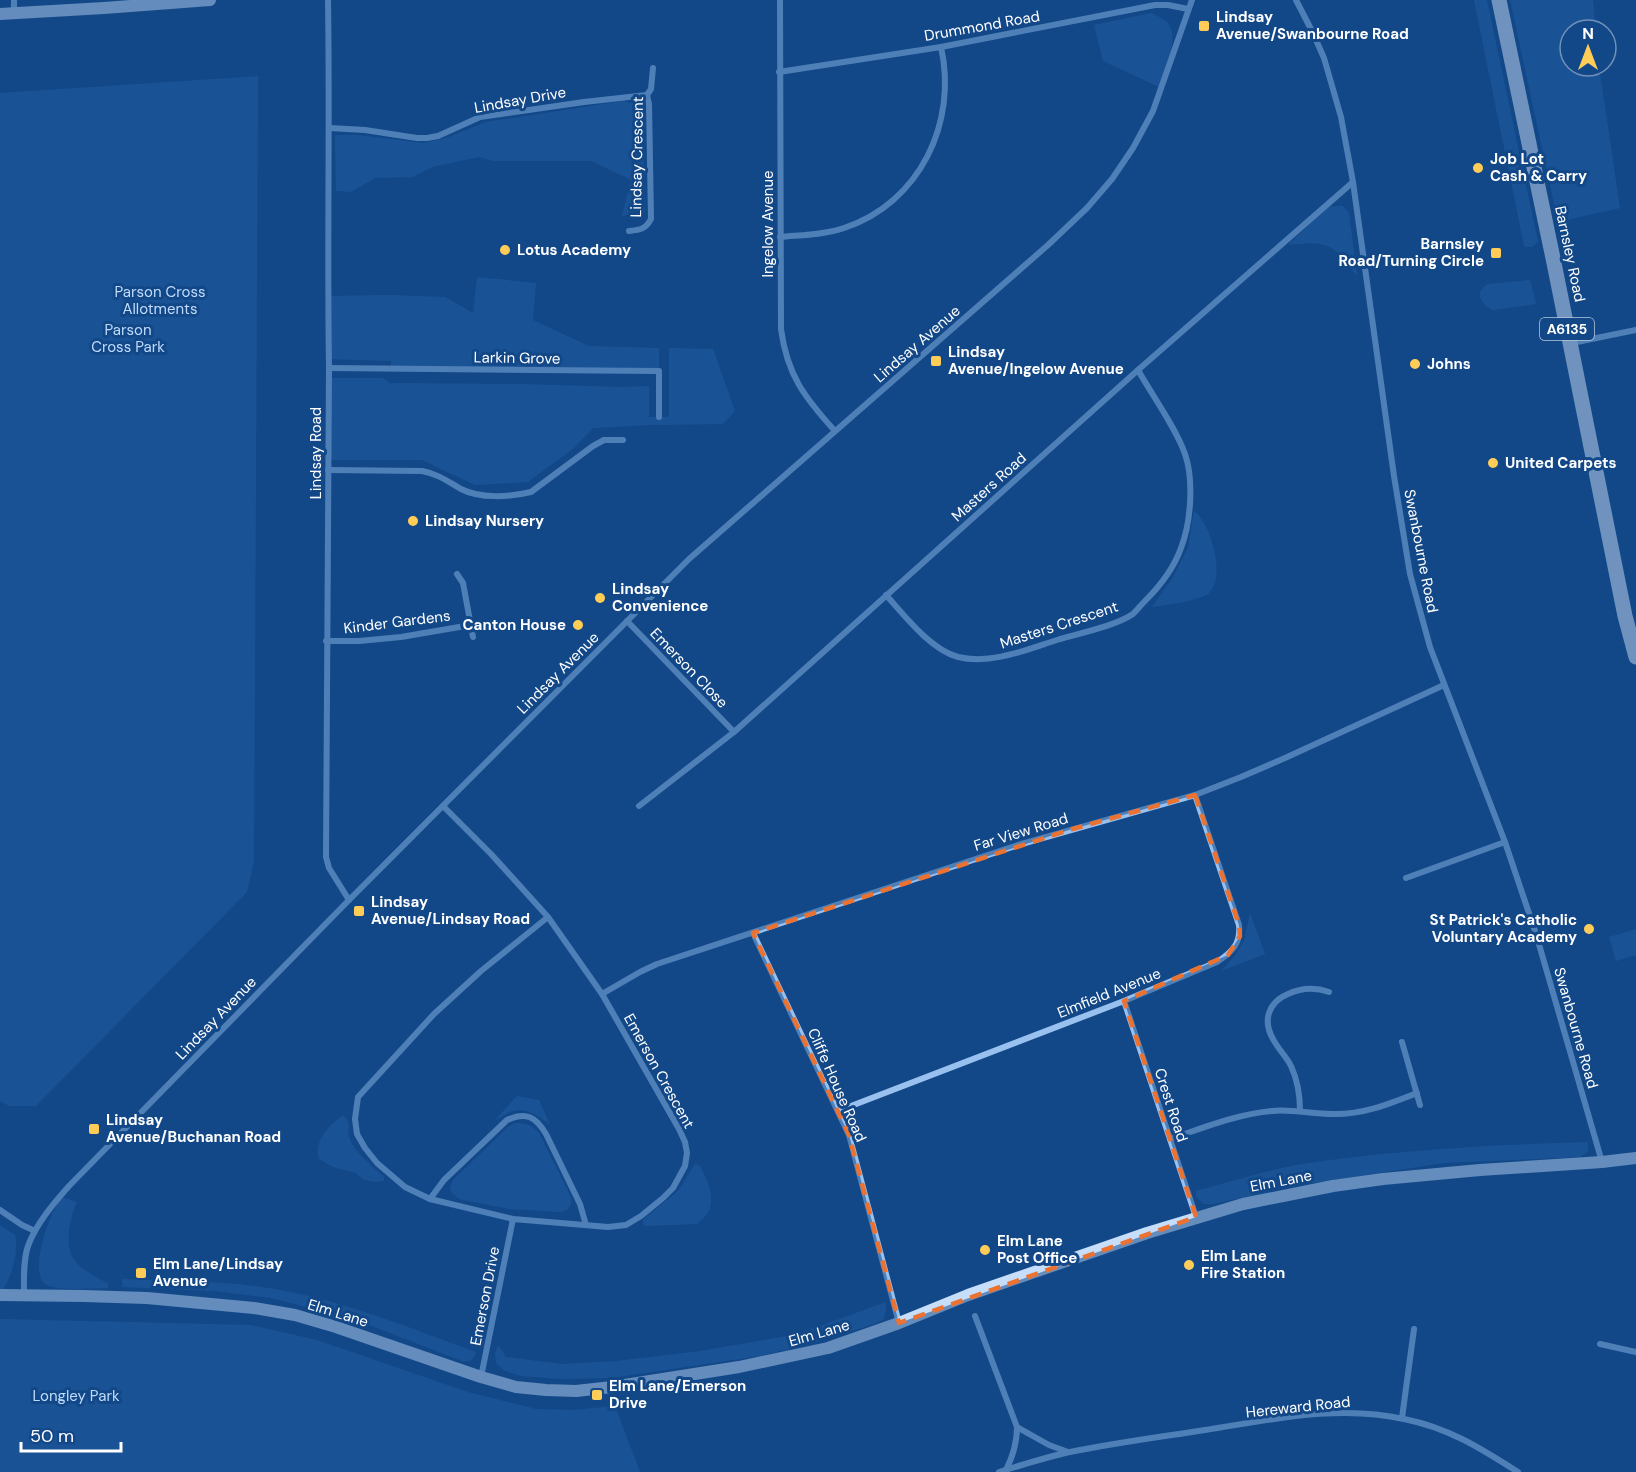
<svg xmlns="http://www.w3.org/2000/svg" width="1636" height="1472" font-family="'DM Sans',sans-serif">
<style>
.green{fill:#225fa7}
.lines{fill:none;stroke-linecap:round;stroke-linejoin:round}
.street{stroke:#99c1f0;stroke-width:6}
.secondary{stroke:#c7defb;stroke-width:12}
.primary{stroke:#e1edff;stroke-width:15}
.marked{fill:none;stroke:#eb7230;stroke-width:4.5;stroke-dasharray:12 8;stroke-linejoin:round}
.poi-dot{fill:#ffcd57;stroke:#134888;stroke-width:2}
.labels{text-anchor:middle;stroke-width:6;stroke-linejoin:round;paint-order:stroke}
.shield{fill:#134888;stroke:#b8c8db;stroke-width:1.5}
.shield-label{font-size:14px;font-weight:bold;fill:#fff}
.poi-label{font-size:15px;font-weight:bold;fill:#fff;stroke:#134888;text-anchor:start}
.street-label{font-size:15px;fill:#fff;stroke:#134888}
.park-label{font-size:15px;fill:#bfdbfc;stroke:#134888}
</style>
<rect width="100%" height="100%" fill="#134888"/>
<g class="green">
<path d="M 1474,0 L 1487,0 L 1538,242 L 1532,247 L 1527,247 L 1524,246 Z"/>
<path d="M 1510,0 L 1593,0 L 1596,30 L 1570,30 L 1570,66 L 1599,66 L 1620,208 L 1558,222 Z"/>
<path d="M 1151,13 C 1158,16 1167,20 1170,27 C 1178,42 1164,71 1159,87 L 1103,61 L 1094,25 Z"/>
<path d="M 258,76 L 254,862 L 247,892 L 36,1106 L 9,1106 L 0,1101 L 0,93 Z"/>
<path d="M 623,101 L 635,104 L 642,113 L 645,212 L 622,216 L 631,180 L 591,161 L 493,161 L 479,157 L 432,167 L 413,177 L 375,178 L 351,192 L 336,191 L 335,135 L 358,135 L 423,143 L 446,138 L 486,122 Z"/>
<path d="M 1336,206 L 1343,206 L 1349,213 L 1357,276 C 1333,244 1330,240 1288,245 L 1328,207 Z"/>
<path d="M 477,277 L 536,283 L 533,320 L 589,346 L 659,348 L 659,371 L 391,368 L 391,361 L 328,359 L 327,296 L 390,295 L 445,297 L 473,313 Z"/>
<path d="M 1530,280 L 1536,304 L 1493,310 C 1481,304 1473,293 1488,284 Z"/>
<path d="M 669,348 L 713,349 L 735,411 L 723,424 L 653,425 L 593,428 L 574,448 L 528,482 L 475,485 L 422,460 L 328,460 L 328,378 L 383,378 L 390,383 L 524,384 L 620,387 L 649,386 L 649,417 L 669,417 Z"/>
<path d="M 1194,511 C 1210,522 1226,575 1210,592 C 1202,601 1165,605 1152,607 L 1173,577 L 1188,548 Z"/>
<path d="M 1250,913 L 1265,954 L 1221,971 L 1235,955 L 1244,941 Z"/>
<path d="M 1636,929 L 1636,955 L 1616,961 L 1609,937 Z"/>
<path d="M 517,1096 L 539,1100 L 550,1125 C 540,1117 527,1107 513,1111 C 507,1112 501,1118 495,1120 Z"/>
<path d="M 343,1116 C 352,1122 347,1128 349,1137 C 353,1151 373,1167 384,1177 L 384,1181 L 375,1182 L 364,1180 L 356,1173 L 333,1167 L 319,1159 C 314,1141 328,1125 343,1116 Z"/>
<path d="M 515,1123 C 525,1123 532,1125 539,1133 L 571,1197 L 571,1204 L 567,1210 L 560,1212 L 509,1209 L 459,1199 L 451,1192 L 450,1187 L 453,1180 L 508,1127 Z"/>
<path d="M 1588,1142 L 1588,1151 L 1580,1157 L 1444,1163 L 1294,1186 L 1213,1204 L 1203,1204 L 1196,1196 L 1196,1191 L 1203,1189 C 1234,1181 1265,1171 1296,1165 C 1393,1150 1491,1145 1588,1142 Z"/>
<path d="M 695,1164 L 700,1166 C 707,1179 716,1198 708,1213 C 705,1217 700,1221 697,1224 L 646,1226 L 643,1224 L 643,1220 L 678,1191 Z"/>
<path d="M 62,1197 L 77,1202 C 71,1215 65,1239 71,1254 C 75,1266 96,1278 108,1283 L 108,1288 C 94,1288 54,1292 44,1283 C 29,1268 51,1210 62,1197 Z"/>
<path d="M 0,1225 L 15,1235 C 19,1257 11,1277 0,1295 Z"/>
<path d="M 122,1279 C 178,1282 236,1280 290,1292 C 355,1305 415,1330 476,1352 L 474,1357 L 470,1361 L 462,1361 L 354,1319 L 271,1298 L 215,1291 L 122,1287 Z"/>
<path d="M 886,1302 L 886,1311 L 884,1319 L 874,1324 L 810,1344 L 760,1356 L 611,1378 L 561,1379 L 521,1376 L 503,1370 L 496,1363 L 495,1354 L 498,1345 L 506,1357 L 562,1364 L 616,1361 L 700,1351 L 798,1334 Z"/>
<path d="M 0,1319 L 251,1325 L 317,1340 L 468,1392 L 536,1409 L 572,1410 L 615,1406 L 640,1472 L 0,1472 Z"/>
</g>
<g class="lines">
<g class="street">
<path d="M 14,0 L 14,13"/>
<path d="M 328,0 C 330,123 327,245 329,368 L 326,857 L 329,868 L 349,900"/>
<path d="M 780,0 L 781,329 C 787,375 805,398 835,431"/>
<path d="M 1296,0 L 1312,31 L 1324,58 L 1341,117 L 1353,182 L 1394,476 L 1410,574 L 1419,607 L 1430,647 L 1505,842 L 1536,934 L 1602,1162"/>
<path d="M 779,72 L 941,47 L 1155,5 L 1168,5 L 1188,9"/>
<path d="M 329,128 L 365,130 L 417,138 L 427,138 L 438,136 L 480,117 L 584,102 L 647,95"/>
<path d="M 629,231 C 640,230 646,229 651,219 L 649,104 L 647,95 L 651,89 L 653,68"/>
<path d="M 780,237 C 801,235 824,235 844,228 C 920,203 958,122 941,47"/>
<path d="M 1572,343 L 1636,330"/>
<path d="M 329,368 L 659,371 L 659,417"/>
<path d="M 328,470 L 422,471 C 438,474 447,481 461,489 C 480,499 510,497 531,492 L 593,446 L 604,440 L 623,440"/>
<path d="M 457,574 L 463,583 L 473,637"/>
<path d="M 886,595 C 904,615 931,650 958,657 C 992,665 1028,649 1060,639 C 1081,633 1115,626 1133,614 C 1137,610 1141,605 1145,601 C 1160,586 1174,568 1181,548 C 1191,522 1194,480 1185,454 C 1176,428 1152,395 1138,370"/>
<path d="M 627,621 L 734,732"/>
<path d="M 326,641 L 359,641 L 401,637 L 471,625"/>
<path d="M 443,806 L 491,854 L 548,917 L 602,994 L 679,1129 L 685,1142 L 687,1153 L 685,1166 L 673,1188 L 663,1198 L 641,1216 L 626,1225 L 608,1227 L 513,1219 L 430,1199 L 405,1187 L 377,1163 L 365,1148 L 357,1134 L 355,1119 L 358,1097 L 434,1014 L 481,971 L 548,917"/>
<path d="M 639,806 L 734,732 L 1138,370 L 1353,182"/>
<path d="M 1406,878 L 1505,842"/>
<path d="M 753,933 L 849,1135 L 899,1323"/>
<path d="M 602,994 L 640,972 L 657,964 L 1018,845 L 1195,795 L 1241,777 L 1285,758 L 1444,685"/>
<path d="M 1124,1001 L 1196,1217"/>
<path d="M 1402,1042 L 1420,1105"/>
<path d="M 838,1111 L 1124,1001 L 1217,962 C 1232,952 1241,944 1239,925 L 1195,795"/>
<path d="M 1300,1111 C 1300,1095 1298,1081 1291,1066 C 1286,1056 1278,1049 1273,1039 C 1262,1020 1269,1002 1288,994 C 1301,988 1315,987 1329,992"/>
<path d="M 1170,1139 C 1203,1128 1237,1114 1272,1111 C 1292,1109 1312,1114 1332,1114 C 1362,1115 1389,1104 1417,1093"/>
<path d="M 430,1199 L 444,1180 L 507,1120 C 526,1111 536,1117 546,1134 L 580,1204 L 586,1225"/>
<path d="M 0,1210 L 22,1225 L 35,1231"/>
<path d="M 24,1294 C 24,1279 23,1261 28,1246 C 36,1224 53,1204 69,1186 L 349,900 L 689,559 L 1048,245 L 1087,208 L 1112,179 L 1133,148 L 1153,111 L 1192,0"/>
<path d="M 975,1316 L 1017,1427 C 1017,1443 1013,1456 1006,1470"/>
<path d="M 1600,1344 L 1636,1352"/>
<path d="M 481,1377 L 513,1219"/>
<path d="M 1402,1418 L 1414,1329"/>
<path d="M 1017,1427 L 1049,1445 L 1068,1452"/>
<path d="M 999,1472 C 1022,1465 1046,1457 1070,1452 C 1114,1443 1160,1437 1205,1430 C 1270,1420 1338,1404 1404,1419 C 1449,1428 1480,1448 1518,1472"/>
</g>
<g class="secondary">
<path d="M 0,14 L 104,8 L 210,0"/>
<path d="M 0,1295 L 84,1296 L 147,1298 L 254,1308 L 295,1315 L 336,1327 L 481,1377 L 516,1387 L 546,1390 L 576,1391 L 612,1387 L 739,1367 L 828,1348 L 899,1323 L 968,1295 L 1147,1233 L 1243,1204 L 1333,1186 L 1383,1179 L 1480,1170 L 1602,1162 L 1636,1158"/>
</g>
<path class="primary" d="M 1499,0 L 1554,263 L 1625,616 L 1636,657"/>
</g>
<path d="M0 0H1636V1472H0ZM 1195,795 L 1239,925 L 1240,936 L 1228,955 L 1124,1001 L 1196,1217 L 899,1323 L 849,1135 L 753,933 L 1069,830 Z" fill="#134888" fill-opacity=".55" fill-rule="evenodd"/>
<path class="marked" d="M 1195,795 L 1239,925 L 1240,936 L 1228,955 L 1124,1001 L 1196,1217 L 899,1323 L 849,1135 L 753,933 L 1069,830 Z"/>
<g class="poi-dot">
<rect x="1198" y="20" width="12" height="12" rx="3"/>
<circle cx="1478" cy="168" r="6"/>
<circle cx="505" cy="250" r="6"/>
<rect x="1490" y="247" width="12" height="12" rx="3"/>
<rect x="930" y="355" width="12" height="12" rx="3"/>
<circle cx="1415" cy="364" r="6"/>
<circle cx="1493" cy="463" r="6"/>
<circle cx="413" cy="521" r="6"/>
<circle cx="600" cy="598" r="6"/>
<circle cx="578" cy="625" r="6"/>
<rect x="353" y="905" width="12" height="12" rx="3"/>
<circle cx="1589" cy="929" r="6"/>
<rect x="88" y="1123" width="12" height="12" rx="3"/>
<circle cx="985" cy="1250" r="6"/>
<circle cx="1189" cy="1265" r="6"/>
<rect x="135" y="1267" width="12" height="12" rx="3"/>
<rect x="591" y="1389" width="12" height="12" rx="3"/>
</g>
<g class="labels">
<rect class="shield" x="1540" y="318" width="54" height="22" rx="4.5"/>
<g class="shield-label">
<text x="1567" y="334">A6135</text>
</g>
<g class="poi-label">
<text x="1216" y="22">Lindsay<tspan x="1216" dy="17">Avenue/Swanbourne Road</tspan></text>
<text x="1490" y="164">Job Lot<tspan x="1490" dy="17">Cash &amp; Carry</tspan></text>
<text x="1484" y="249" text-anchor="end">Barnsley<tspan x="1484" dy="17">Road/Turning Circle</tspan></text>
<text x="517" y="255">Lotus Academy</text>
<text x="948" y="357">Lindsay<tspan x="948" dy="17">Avenue/Ingelow Avenue</tspan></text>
<text x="1427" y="369">Johns</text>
<text x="1505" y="468">United Carpets</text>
<text x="425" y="526">Lindsay Nursery</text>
<text x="612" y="594">Lindsay<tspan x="612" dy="17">Convenience</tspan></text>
<text x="566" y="630" text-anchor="end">Canton House</text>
<text x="371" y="907">Lindsay<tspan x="371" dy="17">Avenue/Lindsay Road</tspan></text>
<text x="1577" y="925" text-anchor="end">St Patrick's Catholic<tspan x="1577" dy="17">Voluntary Academy</tspan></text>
<text x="106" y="1125">Lindsay<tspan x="106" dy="17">Avenue/Buchanan Road</tspan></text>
<text x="997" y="1246">Elm Lane<tspan x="997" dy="17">Post Office</tspan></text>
<text x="1201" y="1261">Elm Lane<tspan x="1201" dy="17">Fire Station</tspan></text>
<text x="153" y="1269">Elm Lane/Lindsay<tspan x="153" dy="17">Avenue</tspan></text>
<text x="609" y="1391">Elm Lane/Emerson<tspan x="609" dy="17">Drive</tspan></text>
</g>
<g class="street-label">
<text transform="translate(982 26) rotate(-10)" y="5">Drummond Road</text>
<text transform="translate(520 100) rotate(-10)" y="5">Lindsay Drive</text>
<text transform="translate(637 157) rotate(-89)" y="5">Lindsay Crescent</text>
<text transform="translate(768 224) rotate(-90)" y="5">Ingelow Avenue</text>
<text transform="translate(1570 254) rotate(78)" y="5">Barnsley Road</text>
<text transform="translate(917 344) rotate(-41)" y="5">Lindsay Avenue</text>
<text transform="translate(517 358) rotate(1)" y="5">Larkin Grove</text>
<text transform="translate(316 453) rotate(-90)" y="5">Lindsay Road</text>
<text transform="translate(989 487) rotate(-42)" y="5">Masters Road</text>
<text transform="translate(1421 551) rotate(79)" y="5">Swanbourne Road</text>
<text transform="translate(397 622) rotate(-7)" y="5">Kinder Gardens</text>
<text transform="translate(1059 625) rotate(-18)" y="5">Masters Crescent</text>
<text transform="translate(689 668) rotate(46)" y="5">Emerson Close</text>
<text transform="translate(558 673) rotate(-45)" y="5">Lindsay Avenue</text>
<text transform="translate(1021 832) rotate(-17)" y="5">Far View Road</text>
<text transform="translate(1109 993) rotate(-22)" y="5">Elmfield Avenue</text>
<text transform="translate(216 1018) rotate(-46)" y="5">Lindsay Avenue</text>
<text transform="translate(1576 1028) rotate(74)" y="5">Swanbourne Road</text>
<text transform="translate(659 1071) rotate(61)" y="5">Emerson Crescent</text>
<text transform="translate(837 1085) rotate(66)" y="5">Cliffe House Road</text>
<text transform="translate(1171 1105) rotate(72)" y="5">Crest Road</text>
<text transform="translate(1281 1181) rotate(-11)" y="5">Elm Lane</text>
<text transform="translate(485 1296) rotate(-79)" y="5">Emerson Drive</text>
<text transform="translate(338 1313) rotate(17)" y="5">Elm Lane</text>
<text transform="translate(819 1333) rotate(-16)" y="5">Elm Lane</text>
<text transform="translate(1298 1407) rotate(-6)" y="5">Hereward Road</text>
</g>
<g class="park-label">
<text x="160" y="297">Parson Cross<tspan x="160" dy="17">Allotments</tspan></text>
<text x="128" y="335">Parson<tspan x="128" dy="17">Cross Park</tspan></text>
<text x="76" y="1401">Longley Park</text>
</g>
</g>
<g transform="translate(1588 48)"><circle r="28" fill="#134888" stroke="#7191b8" stroke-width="1.5"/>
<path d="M0-4.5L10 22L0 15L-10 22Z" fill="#ffcd57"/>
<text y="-9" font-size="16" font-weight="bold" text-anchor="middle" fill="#ffffff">N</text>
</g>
<path d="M21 1442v9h100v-9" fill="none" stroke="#ffffff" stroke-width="3"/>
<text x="30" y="1442" font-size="18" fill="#ffffff" stroke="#134888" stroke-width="4.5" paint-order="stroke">50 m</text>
</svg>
